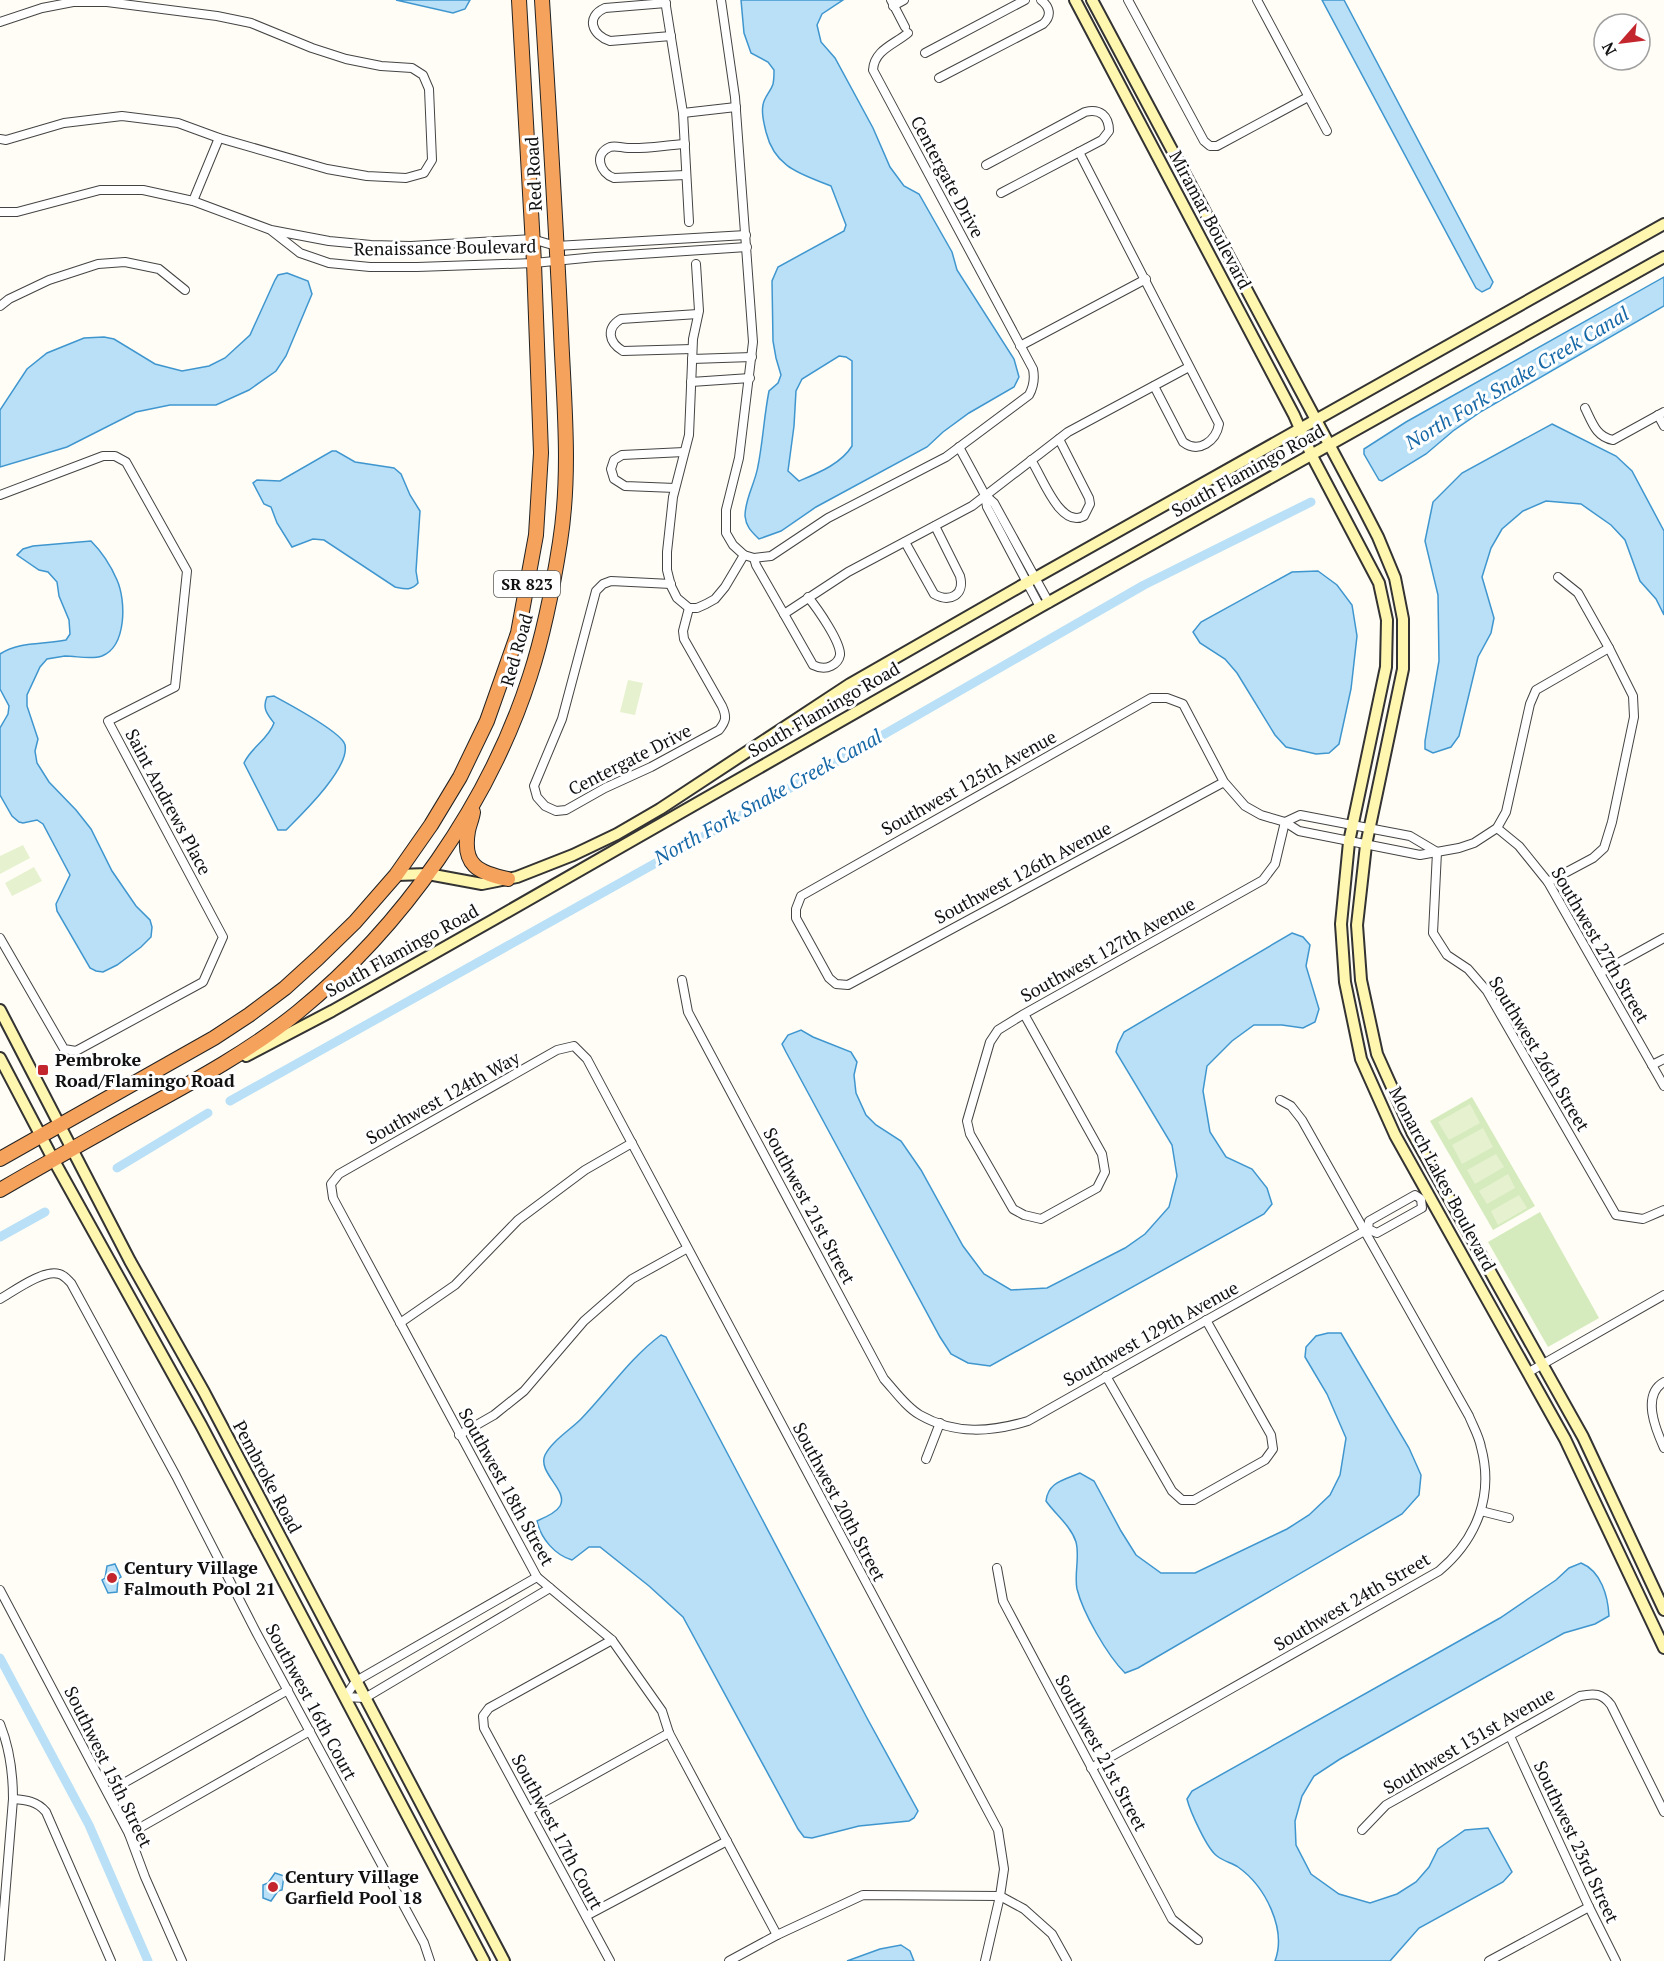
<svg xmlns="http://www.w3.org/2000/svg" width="1664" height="1961" font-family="'PT Serif',serif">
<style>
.green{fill:#d5ebbd}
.pitch{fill:#e6f2cf}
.water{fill:#b9e0f7;stroke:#3f96cf;stroke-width:1.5;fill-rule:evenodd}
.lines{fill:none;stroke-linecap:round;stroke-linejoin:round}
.canal{stroke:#b9e0f7;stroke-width:9}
.street-casing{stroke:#444;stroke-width:10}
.secondary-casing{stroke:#333;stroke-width:14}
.highway-casing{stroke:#222;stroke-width:16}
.street{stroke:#fff;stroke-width:8}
.secondary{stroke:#fff6b0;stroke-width:10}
.highway{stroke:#f5a25d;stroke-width:14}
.poi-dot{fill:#c4262e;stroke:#fff;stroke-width:2}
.labels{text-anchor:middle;stroke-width:6;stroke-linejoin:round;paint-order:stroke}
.shield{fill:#fff;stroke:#585858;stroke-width:1.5}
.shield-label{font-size:16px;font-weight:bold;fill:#111}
.street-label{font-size:18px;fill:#111;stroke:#fff}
.poi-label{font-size:18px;font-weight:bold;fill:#111;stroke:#fff;text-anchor:start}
.water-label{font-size:20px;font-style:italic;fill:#1768a6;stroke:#fff}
</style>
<rect width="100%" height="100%" fill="#fffdf5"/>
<g class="green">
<path d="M 1472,1097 L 1535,1206 L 1493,1230 L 1430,1121 Z"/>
<path d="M 1540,1212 L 1599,1318 L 1548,1347 L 1488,1242 Z"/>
</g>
<g class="pitch">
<path d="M 628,680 L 643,683 L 635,715 L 620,712 Z"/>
<path d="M 23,845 L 30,858 L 0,874 L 0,856 Z"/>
<path d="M 34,867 L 42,881 L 12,896 L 5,883 Z"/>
<path d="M 1470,1104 L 1480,1123 L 1449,1140 L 1438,1122 Z"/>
<path d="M 1483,1128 L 1493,1147 L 1462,1164 L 1452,1145 Z"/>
<path d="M 1496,1154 L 1504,1167 L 1475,1184 L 1467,1170 Z"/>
<path d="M 1508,1174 L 1515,1188 L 1487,1204 L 1479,1191 Z"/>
<path d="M 1519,1195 L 1527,1208 L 1498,1225 L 1491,1211 Z"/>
</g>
<g class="water">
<path d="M 396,0 L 470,0 L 465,9 L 453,13 Z"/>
<path d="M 741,0 L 843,0 L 822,14 L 817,25 L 821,42 L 835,58 L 873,128 L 890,167 L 904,186 L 919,194 L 952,252 L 957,270 L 1014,359 L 1019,377 L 1014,387 L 969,413 L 943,432 L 927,447 L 816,507 L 781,531 L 759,539 C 752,532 746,527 745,516 C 745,498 755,484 758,466 C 763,441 764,416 769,391 L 778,383 L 781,375 L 776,358 L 773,341 L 772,281 L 778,267 L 844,231 L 846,225 L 831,186 C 801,174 775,168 766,132 C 764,123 761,114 763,105 C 764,97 771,91 773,84 C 774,80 774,74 774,70 L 768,62 L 751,53 L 744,33 ZM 839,356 L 846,357 L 852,361 L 852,446 C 841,464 818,473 799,481 L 788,471 L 794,426 L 796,391 L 802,379 Z"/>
<path d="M 1322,0 L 1344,0 L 1493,282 L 1490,288 L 1482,292 L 1476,288 Z"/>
<path d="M 287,273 L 308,281 L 312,294 L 286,356 L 276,371 L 249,390 L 216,405 L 170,405 L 136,412 L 67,447 L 0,467 L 0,410 L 27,369 L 47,353 L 84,338 L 104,337 L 114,339 L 155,364 L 182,371 L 209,366 L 225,358 L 250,335 L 275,280 L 278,275 Z"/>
<path d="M 1664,277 L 1664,306 L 1482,411 L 1453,431 L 1426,454 L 1382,481 L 1379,480 L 1364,454 L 1364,449 L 1406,422 Z"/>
<path d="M 1552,424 L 1616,456 L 1632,471 L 1664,531 L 1664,615 L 1656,599 L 1640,581 L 1625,540 L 1611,525 L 1581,504 L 1546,501 L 1523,511 L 1502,529 L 1491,548 L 1482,577 L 1494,618 L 1491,633 L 1478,657 L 1459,736 L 1451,747 L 1433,753 L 1425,749 L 1425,741 L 1439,661 L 1438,595 L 1425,541 L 1433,502 L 1462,473 Z"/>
<path d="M 332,451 L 336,451 L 355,462 L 394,468 L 401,474 L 410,495 L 420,511 L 416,571 L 418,583 C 411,591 405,589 395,587 L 324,540 L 313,539 L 292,547 L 277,523 L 271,507 L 264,504 L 253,483 L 257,480 L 280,481 Z"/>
<path d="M 91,541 C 102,552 111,566 117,580 C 126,600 127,646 102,656 C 91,660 77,656 65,656 C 59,657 53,658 47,659 L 40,667 L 27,695 L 27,706 L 38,739 L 35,751 L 37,763 L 49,782 L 76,810 L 91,829 L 112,871 L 136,906 L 150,920 L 152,927 L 151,937 L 141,947 L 117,965 L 103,972 L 96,971 L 90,968 L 57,911 L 56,904 L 70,875 L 43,824 L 37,820 L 23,823 L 19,822 L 12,816 L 0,795 L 0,728 L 8,714 L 9,706 L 0,689 L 0,654 C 20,641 43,645 66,640 L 70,634 L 69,620 L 59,596 L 57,582 L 48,572 L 39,570 L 17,555 L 23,549 L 33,546 Z"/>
<path d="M 1318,571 L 1337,585 L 1352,605 L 1357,636 L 1351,689 L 1339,744 L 1329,753 L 1316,754 L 1286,747 L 1275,735 L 1237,673 L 1225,659 L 1200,643 L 1193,632 L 1201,622 L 1292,572 Z"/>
<path d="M 274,696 C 287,703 343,733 345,745 C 350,768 301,815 286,830 L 278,830 L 244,763 C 251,747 268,740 274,723 C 267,714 262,708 267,697 Z"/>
<path d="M 1292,933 L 1303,937 L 1310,945 L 1306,966 L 1319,1009 L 1315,1022 L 1303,1028 L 1282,1025 L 1254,1025 L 1232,1041 L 1207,1066 L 1203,1091 L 1210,1132 L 1226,1157 L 1252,1169 L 1267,1188 L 1272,1204 L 1264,1214 L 990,1366 L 968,1363 L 951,1354 L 940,1337 L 786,1052 L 782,1044 L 788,1035 L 801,1030 L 813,1037 L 851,1052 L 857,1062 L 854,1075 L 856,1093 L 866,1115 L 876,1125 L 901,1141 L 921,1170 L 963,1246 L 984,1274 L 1011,1290 L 1047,1288 L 1125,1248 L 1145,1234 L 1169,1207 L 1177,1176 L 1172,1145 L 1116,1052 L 1118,1044 L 1124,1032 Z"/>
<path d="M 1328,1333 L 1341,1333 L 1409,1448 L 1421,1475 L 1419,1495 L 1402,1514 L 1138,1668 L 1125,1673 C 1107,1655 1083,1613 1077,1589 C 1074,1574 1080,1557 1076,1542 C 1071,1526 1055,1514 1046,1501 C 1048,1482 1064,1480 1080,1473 L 1094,1481 L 1121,1531 L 1136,1555 L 1161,1573 L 1195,1573 L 1287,1529 L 1309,1515 L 1330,1495 L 1340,1475 L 1346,1438 L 1327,1394 L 1305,1357 L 1306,1347 L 1316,1336 Z"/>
<path d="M 661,1335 L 666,1337 L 867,1718 L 918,1811 L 914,1818 L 909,1821 L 859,1826 L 812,1838 L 804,1837 L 798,1829 L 683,1617 L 649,1586 L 600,1547 L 589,1547 L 572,1560 C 555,1555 541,1539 537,1521 C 544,1518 556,1513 560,1506 C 569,1490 537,1473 545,1455 C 552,1441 570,1430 581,1419 C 608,1391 630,1358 661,1335 Z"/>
<path d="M 1581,1563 C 1601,1571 1608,1596 1609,1616 L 1595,1624 L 1564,1633 L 1340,1759 L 1314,1776 L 1302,1796 L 1295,1821 L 1296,1845 L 1311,1874 L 1339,1894 L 1370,1903 L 1397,1894 L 1416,1882 L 1429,1867 L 1438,1849 L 1465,1830 L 1488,1828 L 1512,1872 L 1503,1882 L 1419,1928 L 1390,1961 L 1275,1961 C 1287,1929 1265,1886 1238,1867 C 1232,1863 1223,1861 1217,1856 C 1207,1849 1190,1811 1187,1799 L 1192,1791 L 1500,1618 L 1556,1580 L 1569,1568 Z"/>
<path d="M 115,1564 L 121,1577 L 118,1579 L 117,1592 L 108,1593 L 102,1580 L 105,1578 L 107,1566 Z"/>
<path d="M 275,1873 L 284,1876 L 282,1890 L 278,1891 L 271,1901 L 263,1898 L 263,1885 L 268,1883 Z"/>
<path d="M 901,1945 L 910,1951 L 914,1961 L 847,1961 L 880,1949 Z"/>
</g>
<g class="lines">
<g class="canal">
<path d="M 230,1101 L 815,774 L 1144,585 L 1311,502"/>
<path d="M 117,1168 L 208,1113"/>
<path d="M 0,1237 L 45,1212"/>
<path d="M 0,1658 L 89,1825 L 148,1961"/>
</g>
<g class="street-casing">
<g id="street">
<path d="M 665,0 L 683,113 L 689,222"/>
<path d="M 721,0 L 735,97 L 753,342 L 739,458 L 726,510 L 726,533 L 733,545 L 744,555 L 754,558 L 771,556 L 828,518 L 946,457 L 1029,395 C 1034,386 1035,379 1033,369 L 873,70 C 874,50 895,44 908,33"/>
<path d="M 891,0 L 905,27"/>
<path d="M 1128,0 L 1204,141 L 1210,146 L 1217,146 L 1308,97"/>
<path d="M 1257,0 L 1327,131"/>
<path d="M 666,3 L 605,8 C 585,17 592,35 610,41 L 671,36"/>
<path d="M 893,6 L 904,0"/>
<path d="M 0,22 L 42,8 L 73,2 L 107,2 L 217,16 L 251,23 L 312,48 L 346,59 L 381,66 L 412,68 L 423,75 L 429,89 L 432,160 L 424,173 L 406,178 L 367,176 L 327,169 L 219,138 L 178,123 L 122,116 L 64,123 L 6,140 L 0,139"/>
<path d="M 925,53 L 1025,0"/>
<path d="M 939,78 L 1043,24 C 1052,16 1050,7 1041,0"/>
<path d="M 683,113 L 736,107"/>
<path d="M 685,144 C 666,145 647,149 628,148 C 622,148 616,145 610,147 C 593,154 600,173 614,178 L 686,175"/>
<path d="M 1079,152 L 1219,424 C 1216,441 1199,454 1183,442 L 1154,386"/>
<path d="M 986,165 L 1085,112 C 1100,108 1109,116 1109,131 L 1102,140 L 1001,193"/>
<path d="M 193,201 L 219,138"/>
<path d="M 0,212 L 17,212 L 100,190 L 143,190 L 193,201 L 271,230 L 329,241 L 371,245 L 411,246 L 532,239 L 556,246 L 746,235"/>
<path d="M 272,231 L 300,253 L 329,263 L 370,267 L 417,267 L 534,263 L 595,257 L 747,247"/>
<path d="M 696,264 L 699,311 L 693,339 L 689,435 L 673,497 L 667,552 L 667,570 L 671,586 L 677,598 L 689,608 L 697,608 L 706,604 L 715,599 L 725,587 L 744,555"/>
<path d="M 0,306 L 9,299 L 49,280 L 98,264 L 125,262 L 159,269 L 185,290"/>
<path d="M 1020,346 L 1146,279"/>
<path d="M 692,349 L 623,351 C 608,342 606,328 621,319 L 698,314"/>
<path d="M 692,359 L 752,357"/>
<path d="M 691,382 L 750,378"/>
<path d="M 1585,408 C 1592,422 1596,437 1613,440 L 1664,412"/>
<path d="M 1658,415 L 1664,426"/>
<path d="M 959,447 L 985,495 L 987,507 L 1040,607"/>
<path d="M 1031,460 C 1042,476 1060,529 1084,516 L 1090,504 L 1089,498 L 1059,439"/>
<path d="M 675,488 L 625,486 L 614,479 L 611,469 L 614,460 L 622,455 L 684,452"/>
<path d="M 0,495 L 103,456 L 115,456 L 126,462 L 187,571 L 175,687 L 108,721 L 223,937 L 203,982 L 76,1051 L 64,1049 L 0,938"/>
<path d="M 985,495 L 994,503 L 1049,603"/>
<path d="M 905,542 L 934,594 C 950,603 965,595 960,576 L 935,526"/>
<path d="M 754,558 L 756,565 L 784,614 L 848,572 L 972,506 L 1068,432 L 1189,367"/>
<path d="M 671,584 L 611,581 L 603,584 L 596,591 L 562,719 L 534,786 L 537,797 L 545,806 L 556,811 L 566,810 L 605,788 L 651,767 L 719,730 C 726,721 727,717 722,706 L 684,639 L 683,631 L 689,608"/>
<path d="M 784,614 L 813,665 C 819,668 825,669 831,666 C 835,664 839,661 840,655 C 841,642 817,608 808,597"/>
<path d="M 1224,782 L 848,985 L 836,984 L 829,978 L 796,918 L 796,909 L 801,896 L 1151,698 L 1167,698 L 1183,704 L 1224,782 L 1245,806 L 1261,815 L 1285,822 L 1299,831 L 1420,855 L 1459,848 L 1474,843 L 1497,828 L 1506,812 L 1530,704 L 1536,690 L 1609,648"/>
<path d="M 1285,822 L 1300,815 L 1410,836 L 1437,852"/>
<path d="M 1497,828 L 1519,846 L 1548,882 L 1664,1086"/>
<path d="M 1437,852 L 1433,933 L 1447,955 L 1468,969 L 1487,991 L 1616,1215 L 1643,1219 L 1664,1210"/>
<path d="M 1548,882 L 1593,858 L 1604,848 L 1612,822 L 1634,717 L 1633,696 L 1609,648 L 1578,593 L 1558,577"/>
<path d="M 1600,973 L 1664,938"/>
<path d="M 682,980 L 688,1012 L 884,1379 C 895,1391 906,1407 920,1415 C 955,1435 991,1432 1028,1421 L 1368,1229"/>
<path d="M 1024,1014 L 1102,1154 L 1105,1172 L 1097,1188 L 1041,1219 L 1024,1215 L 1013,1209 L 970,1134 L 967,1121 L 990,1042 L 998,1030 L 1024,1014 L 1263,880 L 1275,864 L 1285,822"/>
<path d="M 1652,1065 L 1664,1059"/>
<path d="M 1415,1195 L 1421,1199 L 1422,1208 L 1377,1233 L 1368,1229 L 1369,1221 Z"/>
<path d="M 0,1299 C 14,1291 44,1269 59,1274 C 64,1275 67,1279 71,1283 L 176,1476 L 256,1632 L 424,1943 L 430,1961"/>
<path d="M 400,1323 L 455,1285 L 518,1220 L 585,1170 L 632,1143"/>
<path d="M 1529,1372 L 1664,1295"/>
<path d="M 1106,1376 L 1172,1491 L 1182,1500 L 1194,1500 L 1265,1460 L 1273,1449 L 1271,1435 L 1206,1320"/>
<path d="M 1664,1382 C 1641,1395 1656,1430 1664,1448"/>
<path d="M 459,1435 L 494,1415 L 524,1391 L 584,1321 L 632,1279 L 686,1249"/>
<path d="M 926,1459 L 940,1423"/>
<path d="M 1481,1511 L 1509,1518"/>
<path d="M 997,1568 L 1003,1601 L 1172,1919 L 1198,1940"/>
<path d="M 0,1590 L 129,1834 L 145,1877 L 182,1961"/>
<path d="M 345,1697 L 365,1698 L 550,1588"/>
<path d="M 345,1697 L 356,1681 L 537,1577"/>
<path d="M 0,1724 C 10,1749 13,1772 13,1799 L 0,1959"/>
<path d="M 1510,1736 L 1589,1907 L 1616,1961"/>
<path d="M 1091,1768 L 1439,1571 C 1477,1539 1494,1495 1481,1447 C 1479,1436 1473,1426 1469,1416 L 1302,1120 L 1291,1106 L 1280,1100"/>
<path d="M 108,1792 L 288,1690"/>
<path d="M 13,1799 C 26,1800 37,1801 46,1812 L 111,1961"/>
<path d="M 530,1810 L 669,1733"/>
<path d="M 1362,1830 L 1386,1805 L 1580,1696 C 1594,1693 1602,1693 1611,1705 L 1664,1812"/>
<path d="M 129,1834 L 310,1731"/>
<path d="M 586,1916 L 727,1841"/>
<path d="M 777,1935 L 669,1733 L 662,1711 L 612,1640 L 537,1577 L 333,1198 L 331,1184 L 339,1174 L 557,1050 L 574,1046 L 587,1059 L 998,1830 L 1004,1869 L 1000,1896 L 1024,1909 L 1052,1934 L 1067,1961"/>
<path d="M 610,1961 L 484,1728 L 483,1716 L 489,1708 L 612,1640"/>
<path d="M 729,1961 L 777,1935 L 863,1895 L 1000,1896 L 985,1961"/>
<path d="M 1489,1961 L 1589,1907"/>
</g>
</g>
<g class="secondary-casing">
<g id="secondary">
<path d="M 1075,0 L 1294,415 L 1312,456 L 1379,583 L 1387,620 L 1386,667 L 1349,842 L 1341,924 L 1345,982 L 1361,1059 L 1395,1135 L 1565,1439 L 1664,1648"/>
<path d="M 1092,0 L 1362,506 L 1378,537 L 1395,578 L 1403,619 L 1403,669 L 1366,845 L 1357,925 L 1361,980 L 1377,1054 L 1412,1132 L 1583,1437 L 1664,1610"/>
<path d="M 396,875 L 428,874 L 482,884 L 517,877 L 573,855 L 617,834 L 660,809 L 850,684 L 1035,578 L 1664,224"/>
<path d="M 0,1010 L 130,1261 L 204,1392 L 504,1961"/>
<path d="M 246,1056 L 332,1011 L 493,920 L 1040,607 L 1664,257"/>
<path d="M 0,1058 L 53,1159 L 201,1425 L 484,1961"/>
</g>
</g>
<g class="highway-casing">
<g id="highway">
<path d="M 473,812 C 472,819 469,825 468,831 C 462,865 478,873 508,879"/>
<path d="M 0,1159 L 214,1038 L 249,1015 L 285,988 L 318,958 L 355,922 L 396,875 L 431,825 L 460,777 L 487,721 L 518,633 L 536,535 L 541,453 L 534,263 L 519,0"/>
<path d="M 0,1190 C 48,1162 97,1135 145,1108 C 198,1079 251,1050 298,1012 C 402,927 489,804 530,676 C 544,633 553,587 560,542 C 571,472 564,403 561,333 C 556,222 549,111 542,0"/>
</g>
</g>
<use href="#street" class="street"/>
<use href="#secondary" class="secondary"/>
<use href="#highway" class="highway"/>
</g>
<g class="poi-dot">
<rect x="37" y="1064" width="12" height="12" rx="3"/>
<circle cx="112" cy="1578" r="6"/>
<circle cx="273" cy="1887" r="6"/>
</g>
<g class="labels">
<rect class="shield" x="494" y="571" width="66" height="26" rx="4.5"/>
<g class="shield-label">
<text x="527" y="590">SR 823</text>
</g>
<g class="street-label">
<text transform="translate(534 174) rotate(-93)" y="6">Red Road</text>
<text transform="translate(947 177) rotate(62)" y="6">Centergate Drive</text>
<text transform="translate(1210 220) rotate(62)" y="6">Miramar Boulevard</text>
<text transform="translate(445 248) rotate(-1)" y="6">Renaissance Boulevard</text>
<text transform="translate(1248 471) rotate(-29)" y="6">South Flamingo Road</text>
<text transform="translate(517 650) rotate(-74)" y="6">Red Road</text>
<text transform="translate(824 710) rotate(-30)" y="6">South Flamingo Road</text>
<text transform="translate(630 760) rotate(-27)" y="6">Centergate Drive</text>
<text transform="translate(969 783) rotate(-29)" y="6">Southwest 125th Avenue</text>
<text transform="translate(168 802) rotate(62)" y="6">Saint Andrews Place</text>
<text transform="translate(1023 873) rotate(-28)" y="6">Southwest 126th Avenue</text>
<text transform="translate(1600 945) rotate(60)" y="6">Southwest 27th Street</text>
<text transform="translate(1108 950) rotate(-29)" y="6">Southwest 127th Avenue</text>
<text transform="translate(402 951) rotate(-29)" y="6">South Flamingo Road</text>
<text transform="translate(1539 1054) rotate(59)" y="6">Southwest 26th Street</text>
<text transform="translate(443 1098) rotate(-29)" y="6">Southwest 124th Way</text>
<text transform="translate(1442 1179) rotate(62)" y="6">Monarch Lakes Boulevard</text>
<text transform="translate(809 1206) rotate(62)" y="6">Southwest 21st Street</text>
<text transform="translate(1151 1334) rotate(-29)" y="6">Southwest 129th Avenue</text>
<text transform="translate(267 1477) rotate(62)" y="6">Pembroke Road</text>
<text transform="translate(506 1487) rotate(61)" y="6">Southwest 18th Street</text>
<text transform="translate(839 1502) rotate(62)" y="6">Southwest 20th Street</text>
<text transform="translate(1352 1602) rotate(-30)" y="6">Southwest 24th Street</text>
<text transform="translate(311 1702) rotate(62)" y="6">Southwest 16th Court</text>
<text transform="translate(1469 1741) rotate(-30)" y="6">Southwest 131st Avenue</text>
<text transform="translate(1101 1753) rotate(62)" y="6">Southwest 21st Street</text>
<text transform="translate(108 1767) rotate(64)" y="6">Southwest 15th Street</text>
<text transform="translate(557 1832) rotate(62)" y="6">Southwest 17th Court</text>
<text transform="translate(1576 1842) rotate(65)" y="6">Southwest 23rd Street</text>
</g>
<g class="poi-label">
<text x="55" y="1066">Pembroke<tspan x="55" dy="21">Road/Flamingo Road</tspan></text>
<text x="124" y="1574">Century Village<tspan x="124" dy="21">Falmouth Pool 21</tspan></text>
<text x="285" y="1883">Century Village<tspan x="285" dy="21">Garfield Pool 18</tspan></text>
</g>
<g class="water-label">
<text transform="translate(1517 378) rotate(-31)" y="7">North Fork Snake Creek Canal</text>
<text transform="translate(768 797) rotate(-29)" y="7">North Fork Snake Creek Canal</text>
</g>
</g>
<g transform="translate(1622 42) rotate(242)"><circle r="28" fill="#ffffff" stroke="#a0a0a0" stroke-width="1.5"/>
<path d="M0-4.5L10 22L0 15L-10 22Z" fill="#c4262e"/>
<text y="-9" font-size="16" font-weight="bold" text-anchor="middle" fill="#111111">N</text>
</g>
</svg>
